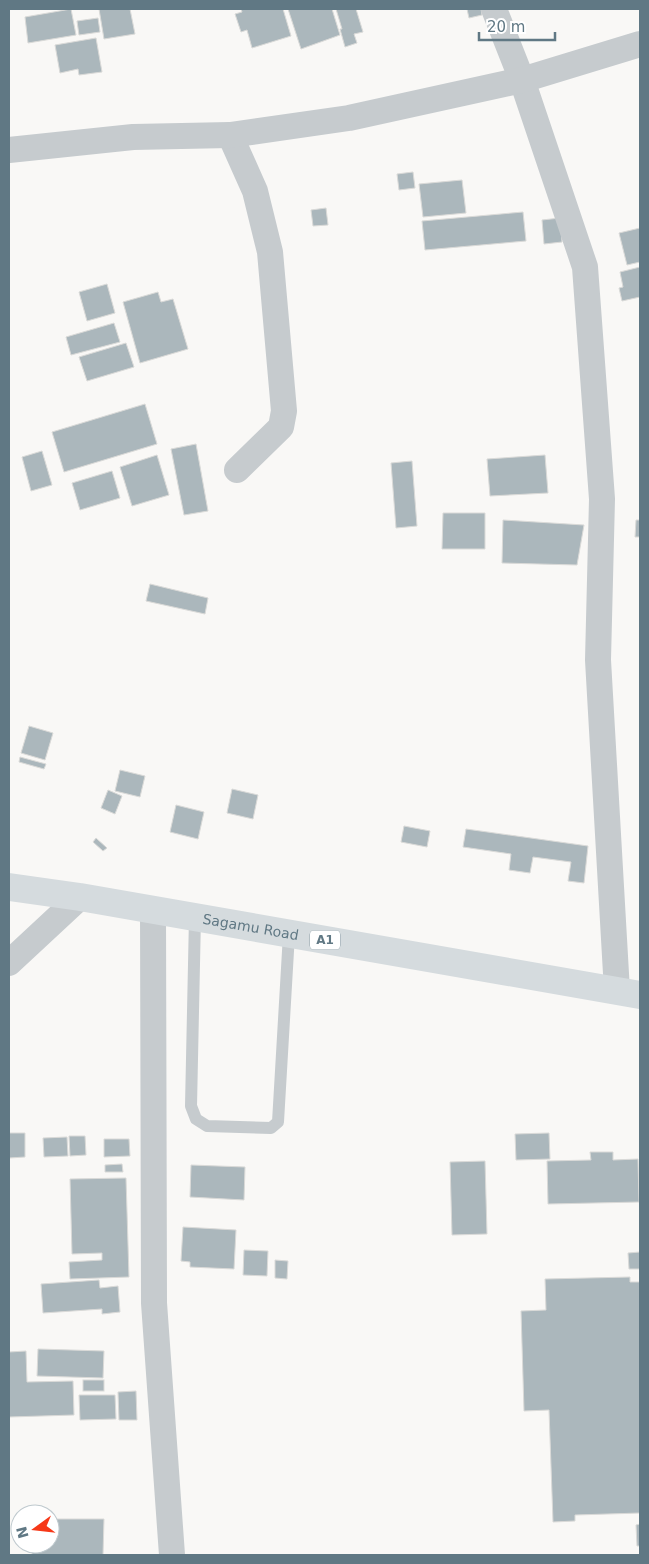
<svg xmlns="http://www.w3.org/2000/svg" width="649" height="1564" font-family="'DejaVu Sans',sans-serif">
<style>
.building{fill:#abb7bc;stroke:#dadad8}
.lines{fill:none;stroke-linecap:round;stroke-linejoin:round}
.lane{stroke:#c6cbce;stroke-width:12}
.street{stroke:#c6cbce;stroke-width:26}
.highway{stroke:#d5dbde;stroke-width:28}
.labels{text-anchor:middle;stroke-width:5;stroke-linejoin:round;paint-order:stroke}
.shield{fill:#fff;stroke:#90a0a9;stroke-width:1}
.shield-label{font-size:12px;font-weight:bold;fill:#607884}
.street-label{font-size:14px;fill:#607884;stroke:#fff}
</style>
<rect width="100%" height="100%" fill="#f9f8f6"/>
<g class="building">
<path d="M 71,9 L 76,35 L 28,43 L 25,17 Z"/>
<path d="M 99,9 L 130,9 L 135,34 L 104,39 Z"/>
<path d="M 241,9 L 283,9 L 291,36 L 252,48 L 247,30 L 241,32 L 235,14 L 242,12 Z"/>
<path d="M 288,9 L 332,9 L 340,35 L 301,49 Z"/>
<path d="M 336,9 L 356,9 L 363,32 L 354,34 L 357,43 L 345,47 L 340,29 L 342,29 Z"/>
<path d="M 467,9 L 481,9 L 482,15 L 469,18 Z"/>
<path d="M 98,18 L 100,32 L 79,35 L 77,21 Z"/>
<path d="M 96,38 L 102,72 L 79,75 L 78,69 L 60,73 L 55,45 Z"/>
<path d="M 413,172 L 415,188 L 399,190 L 397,174 Z"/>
<path d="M 462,180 L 466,213 L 423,217 L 419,184 Z"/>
<path d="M 326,208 L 328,225 L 313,226 L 311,210 Z"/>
<path d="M 523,212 L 526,241 L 425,250 L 422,221 Z"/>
<path d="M 560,218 L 562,242 L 544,244 L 542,220 Z"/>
<path d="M 640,228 L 640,262 L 627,265 L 619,233 Z"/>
<path d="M 640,267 L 640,297 L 622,301 L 619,288 L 623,287 L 620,272 Z"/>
<path d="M 107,284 L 115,313 L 87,321 L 79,292 Z"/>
<path d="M 158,292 L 161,302 L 173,299 L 188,349 L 140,363 L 123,302 Z"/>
<path d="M 114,323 L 120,342 L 71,355 L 66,337 Z"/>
<path d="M 126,343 L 134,367 L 87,381 L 79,357 Z"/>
<path d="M 145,404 L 157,444 L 64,472 L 52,432 Z"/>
<path d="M 196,444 L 208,511 L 184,515 L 171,449 Z"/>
<path d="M 42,451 L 52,485 L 31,491 L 22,457 Z"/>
<path d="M 157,455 L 169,495 L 132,506 L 120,467 Z"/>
<path d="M 545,455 L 548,493 L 490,496 L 487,459 Z"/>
<path d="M 412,461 L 417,526 L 396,528 L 391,463 Z"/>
<path d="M 112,471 L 120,498 L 80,510 L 72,483 Z"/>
<path d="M 443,513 L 485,513 L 485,549 L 442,549 Z"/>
<path d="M 503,520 L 584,525 L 577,565 L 502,563 Z"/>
<path d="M 636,520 L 640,520 L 640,537 L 635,537 Z"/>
<path d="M 150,584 L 208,598 L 205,614 L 146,601 Z"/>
<path d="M 29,726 L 53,733 L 45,760 L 21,753 Z"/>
<path d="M 20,757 L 46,764 L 44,769 L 19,762 Z"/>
<path d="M 120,770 L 145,776 L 140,797 L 115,791 Z"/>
<path d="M 232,789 L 258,795 L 253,819 L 227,813 Z"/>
<path d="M 108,790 L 122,796 L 115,814 L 101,808 Z"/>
<path d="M 176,805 L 204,812 L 198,839 L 170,832 Z"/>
<path d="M 404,826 L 430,831 L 427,847 L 401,842 Z"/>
<path d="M 466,829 L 588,846 L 584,883 L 568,881 L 571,862 L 533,857 L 530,873 L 509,870 L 511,854 L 463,847 Z"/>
<path d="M 96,838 L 107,848 L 103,851 L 93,842 Z"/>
<path d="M 9,1133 L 25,1133 L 25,1157 L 9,1158 Z"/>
<path d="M 549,1133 L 550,1159 L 516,1160 L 515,1134 Z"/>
<path d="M 69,1136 L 85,1136 L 86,1155 L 70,1156 Z"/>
<path d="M 67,1137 L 68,1156 L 44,1157 L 43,1138 Z"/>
<path d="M 104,1139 L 129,1139 L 130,1156 L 104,1157 Z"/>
<path d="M 590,1152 L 613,1152 L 613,1160 L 638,1159 L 639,1202 L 548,1204 L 547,1161 L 591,1160 Z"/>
<path d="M 485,1161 L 487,1234 L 452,1235 L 450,1162 Z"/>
<path d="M 122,1164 L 123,1172 L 105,1172 L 105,1165 Z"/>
<path d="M 191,1165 L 245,1167 L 244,1200 L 190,1197 Z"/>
<path d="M 126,1178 L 129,1277 L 70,1279 L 69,1262 L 102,1260 L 102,1253 L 72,1254 L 70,1179 Z"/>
<path d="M 183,1227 L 236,1230 L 234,1269 L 190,1267 L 190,1262 L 181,1261 Z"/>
<path d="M 244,1250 L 268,1251 L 267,1276 L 243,1275 Z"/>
<path d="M 640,1252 L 640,1269 L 629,1269 L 628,1253 Z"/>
<path d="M 275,1260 L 288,1261 L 287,1279 L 275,1278 Z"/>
<path d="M 630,1277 L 630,1282 L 640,1282 L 640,1513 L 575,1515 L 575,1521 L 553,1522 L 549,1410 L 524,1411 L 521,1311 L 546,1310 L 545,1279 Z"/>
<path d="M 99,1280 L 100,1288 L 118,1286 L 120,1312 L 102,1314 L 102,1309 L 43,1313 L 41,1284 Z"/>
<path d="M 38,1349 L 104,1351 L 103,1378 L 37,1376 Z"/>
<path d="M 26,1351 L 27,1382 L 73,1381 L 74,1415 L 9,1417 L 9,1352 Z"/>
<rect x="83" y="1380" width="21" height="11"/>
<path d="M 136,1391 L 137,1420 L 119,1420 L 118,1392 Z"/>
<path d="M 79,1395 L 115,1395 L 116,1419 L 80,1420 Z"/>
<path d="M 50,1519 L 104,1519 L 103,1555 L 32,1555 L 32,1544 L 50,1544 Z"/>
<path d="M 640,1524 L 640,1546 L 637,1546 L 636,1525 Z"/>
</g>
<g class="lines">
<path class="lane" d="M 195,917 L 191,1106 L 196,1119 L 207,1126 L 271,1128 L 278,1122 L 289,934"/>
<g class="street">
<path d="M 494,9 L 522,80 L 585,267 L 602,499 L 598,660 L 617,991"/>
<path d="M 230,135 L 255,191 L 270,252 L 284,411 L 281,427 L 237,470"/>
<path d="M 9,150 L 133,137 L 230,135 L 349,118 L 522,80 L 640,44"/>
<path d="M 153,910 L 154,1303 L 172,1555"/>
<path d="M 9,963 L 80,897"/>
</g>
<path class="highway" id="s1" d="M 9,887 L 80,897 L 640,995"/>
</g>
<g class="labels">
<rect class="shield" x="310" y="930.5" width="30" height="19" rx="4"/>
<g class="shield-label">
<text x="325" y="944">A1</text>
</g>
<g class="street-label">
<text dy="5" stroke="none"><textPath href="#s1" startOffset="245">Sagamu Road</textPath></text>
</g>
</g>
<rect width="649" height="1564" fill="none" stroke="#607884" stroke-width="20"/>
<g transform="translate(35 1529) rotate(255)"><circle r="24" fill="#ffffff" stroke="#bfc9ce"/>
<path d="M0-4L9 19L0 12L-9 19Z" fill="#f63818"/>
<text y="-8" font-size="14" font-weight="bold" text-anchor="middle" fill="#607884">N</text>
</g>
<path d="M479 32v8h76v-8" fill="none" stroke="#607884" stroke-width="2.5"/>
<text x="487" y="32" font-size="15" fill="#607884" stroke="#ffffff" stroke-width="4" paint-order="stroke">20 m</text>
</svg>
